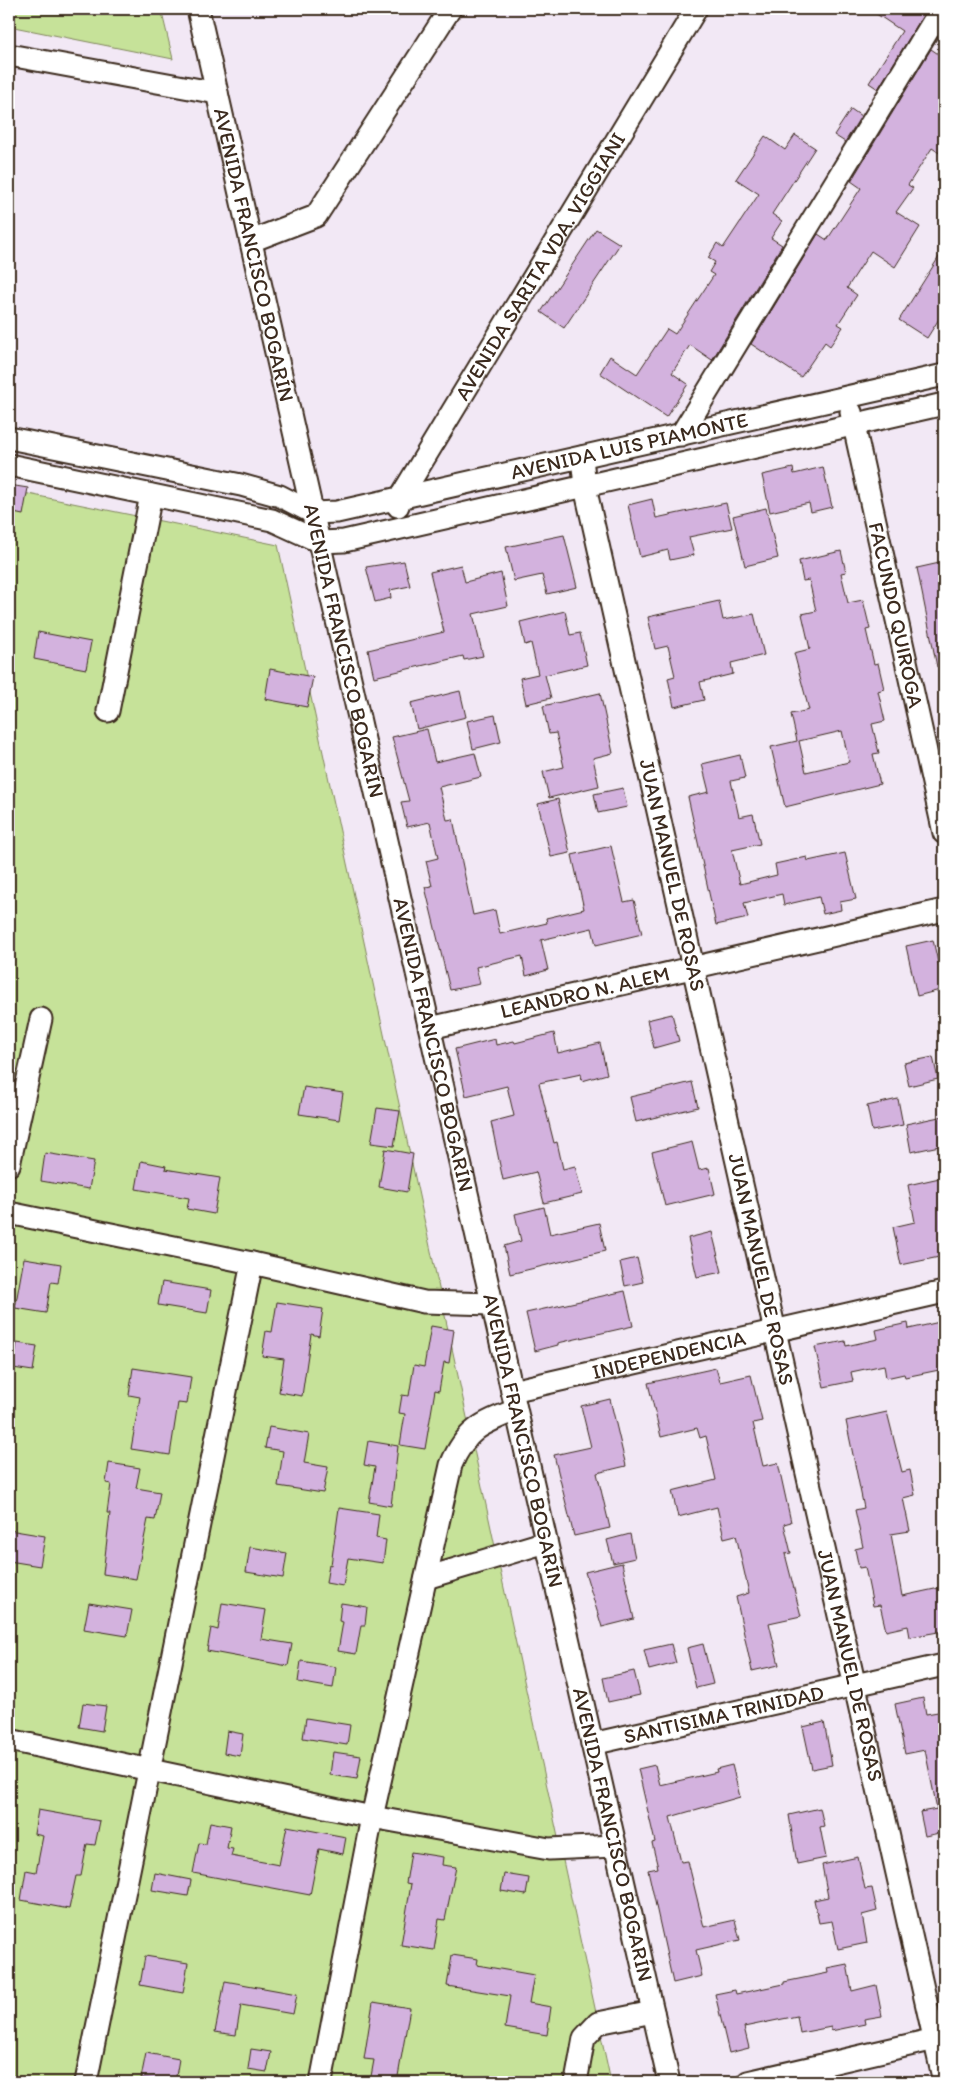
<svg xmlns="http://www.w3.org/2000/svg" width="953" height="2091" font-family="Itim,sans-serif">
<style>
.green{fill:#c6e299;stroke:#80865c}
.building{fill:#d3b2de;stroke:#3b2a1e;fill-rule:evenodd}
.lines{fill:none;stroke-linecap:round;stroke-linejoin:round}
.minor-casing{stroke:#3b2a1e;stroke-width:25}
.minor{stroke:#fff;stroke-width:21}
.labels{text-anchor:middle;stroke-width:4;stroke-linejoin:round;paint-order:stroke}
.street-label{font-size:21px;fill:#3b2a1e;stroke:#fff}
</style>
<rect width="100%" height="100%" fill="#f2e8f5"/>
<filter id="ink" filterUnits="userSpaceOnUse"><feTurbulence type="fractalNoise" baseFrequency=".02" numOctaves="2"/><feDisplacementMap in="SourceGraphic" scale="10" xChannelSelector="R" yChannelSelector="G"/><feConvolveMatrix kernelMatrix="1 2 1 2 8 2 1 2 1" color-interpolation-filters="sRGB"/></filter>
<g filter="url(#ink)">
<g class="green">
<path d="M 9,9 L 161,9 L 173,59 L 9,26 Z"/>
<path d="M 9,490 L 278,545 L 611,2082 L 9,2082 Z"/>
</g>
<g class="building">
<path d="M 869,9 L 927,9 L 878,89 L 869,83 L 902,31 Z"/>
<path d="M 931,49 L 944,58 L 944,156 L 932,148 L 908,185 L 913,188 L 896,212 L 920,227 L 895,267 L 871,251 L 847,288 L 857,295 L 838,324 L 843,327 L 830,346 L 825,342 L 801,377 L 751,344 L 818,234 L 827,240 L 861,188 L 851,181 Z"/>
<path d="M 851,109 L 861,116 L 845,142 L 834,135 Z"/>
<path d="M 795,135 L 815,148 L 772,214 L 782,221 L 771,238 L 782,245 L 712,360 L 690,345 L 672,373 L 688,384 L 666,417 L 600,373 L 610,356 L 637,374 L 667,329 L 675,334 L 714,275 L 709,272 L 715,262 L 708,258 L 717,243 L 723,248 L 759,194 L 736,179 L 765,136 L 785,150 Z"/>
<path d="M 596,229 L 620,244 L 564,328 L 541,312 Z"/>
<path d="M 944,249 L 944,311 L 927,338 L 899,320 Z"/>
<path d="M 823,467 L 832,507 L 811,512 L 809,503 L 770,512 L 762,475 L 793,468 L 794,474 Z"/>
<path d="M 9,485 L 28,488 L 23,515 L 9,512 Z"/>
<path d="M 652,499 L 656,518 L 726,503 L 732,528 L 689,537 L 694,555 L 670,560 L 668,550 L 640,557 L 628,505 Z"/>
<path d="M 766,508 L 778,558 L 745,566 L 733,516 Z"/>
<path d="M 564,535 L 577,587 L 547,594 L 542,575 L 514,581 L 506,547 Z"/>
<path d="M 841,551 L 846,572 L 841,573 L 848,603 L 863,600 L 870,629 L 866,630 L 874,664 L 878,663 L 884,689 L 878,691 L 885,721 L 872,724 L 879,753 L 873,754 L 880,784 L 785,807 L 771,747 L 797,741 L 791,714 L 809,710 L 794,653 L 810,649 L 802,614 L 816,611 L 809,580 L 803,581 L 799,561 ZM 842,731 L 849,762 L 806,772 L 799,741 Z"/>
<path d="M 404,561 L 410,586 L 390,590 L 391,598 L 375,602 L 366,567 Z"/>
<path d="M 944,562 L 944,666 L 937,667 L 917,568 Z"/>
<path d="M 461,565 L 465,582 L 501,573 L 508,606 L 473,614 L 483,656 L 464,660 L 463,656 L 374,677 L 368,650 L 444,632 L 430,572 Z"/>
<path d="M 719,601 L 723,620 L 754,614 L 764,655 L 731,663 L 733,674 L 700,682 L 704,700 L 674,707 L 668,678 L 675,676 L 668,646 L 655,649 L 648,617 Z"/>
<path d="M 565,611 L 570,635 L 580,633 L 587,665 L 545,675 L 551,698 L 526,704 L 520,678 L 538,674 L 531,643 L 525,645 L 520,622 Z"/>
<path d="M 38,632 L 91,642 L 86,669 L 34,659 Z"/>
<path d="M 270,669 L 313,677 L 307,707 L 265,699 Z"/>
<path d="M 460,691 L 466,717 L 417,729 L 411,703 Z"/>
<path d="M 600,693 L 613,753 L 593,758 L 599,786 L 549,798 L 543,772 L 564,767 L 556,733 L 549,734 L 543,706 Z"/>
<path d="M 495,715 L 501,742 L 473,749 L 467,721 Z"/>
<path d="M 427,729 L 435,762 L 475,753 L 481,777 L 439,787 L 447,820 L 453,819 L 473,915 L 495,910 L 500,934 L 547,923 L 546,918 L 584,909 L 572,855 L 611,846 L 624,902 L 634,900 L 642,934 L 596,945 L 592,928 L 541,940 L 548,970 L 526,976 L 522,956 L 476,967 L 480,984 L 450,990 L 425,887 L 432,886 L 426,861 L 438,858 L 430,822 L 407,827 L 401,802 L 409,801 L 392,737 Z"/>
<path d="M 740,755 L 745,778 L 731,781 L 739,817 L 753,814 L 760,844 L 732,850 L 740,884 L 777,875 L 775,864 L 807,857 L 808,861 L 845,853 L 856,899 L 840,902 L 841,910 L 823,914 L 819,897 L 784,905 L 782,894 L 744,903 L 748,918 L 716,925 L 688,797 L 709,792 L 702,764 Z"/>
<path d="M 623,788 L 627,807 L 598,813 L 594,794 Z"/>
<path d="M 558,799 L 570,853 L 551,857 L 538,804 Z"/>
<path d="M 933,940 L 944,989 L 917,996 L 906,946 Z"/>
<path d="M 672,1014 L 679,1041 L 654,1048 L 647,1020 Z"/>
<path d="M 554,1033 L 558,1053 L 600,1043 L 607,1074 L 582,1081 L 581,1074 L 539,1083 L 554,1143 L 557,1142 L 563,1169 L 575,1166 L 582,1194 L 544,1203 L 536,1172 L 503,1180 L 491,1122 L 514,1116 L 507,1086 L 466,1096 L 455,1049 L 495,1039 L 496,1045 L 514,1041 L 515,1043 Z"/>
<path d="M 933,1057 L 938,1079 L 909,1086 L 904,1063 Z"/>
<path d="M 692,1082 L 698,1107 L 636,1122 L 630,1097 Z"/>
<path d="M 304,1087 L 343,1093 L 339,1120 L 299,1114 Z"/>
<path d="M 898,1099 L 903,1125 L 872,1131 L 867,1106 Z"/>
<path d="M 377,1108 L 400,1111 L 394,1146 L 371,1143 Z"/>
<path d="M 944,1116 L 944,1145 L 911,1152 L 906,1124 Z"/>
<path d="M 692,1142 L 699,1170 L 709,1168 L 715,1194 L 665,1206 L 652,1152 Z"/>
<path d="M 385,1149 L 413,1154 L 407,1192 L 379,1187 Z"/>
<path d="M 45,1153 L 94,1161 L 89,1189 L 41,1181 Z"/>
<path d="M 141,1161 L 166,1166 L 165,1169 L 220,1178 L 214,1214 L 187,1209 L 189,1198 L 136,1189 Z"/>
<path d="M 944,1177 L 944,1256 L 901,1265 L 893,1227 L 915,1222 L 908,1185 Z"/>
<path d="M 544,1207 L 550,1234 L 599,1223 L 605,1251 L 510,1274 L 504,1246 L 521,1241 L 515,1214 Z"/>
<path d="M 712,1232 L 722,1272 L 697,1277 L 688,1238 Z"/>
<path d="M 24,1258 L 61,1264 L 58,1283 L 51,1282 L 46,1313 L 15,1308 Z"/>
<path d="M 637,1258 L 643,1282 L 625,1286 L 620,1262 Z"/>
<path d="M 162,1282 L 211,1290 L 207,1313 L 158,1305 Z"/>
<path d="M 625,1291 L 633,1326 L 558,1343 L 558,1345 L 535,1351 L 526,1313 Z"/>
<path d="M 277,1302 L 323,1309 L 319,1336 L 311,1334 L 302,1396 L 279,1392 L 284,1359 L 262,1356 L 266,1331 L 272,1332 Z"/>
<path d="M 944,1321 L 944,1369 L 905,1377 L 904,1374 L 886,1378 L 884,1365 L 851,1372 L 853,1381 L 824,1387 L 815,1347 L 845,1341 L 846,1346 L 878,1339 L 876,1330 L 908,1323 L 909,1329 Z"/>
<path d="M 431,1326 L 454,1330 L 449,1363 L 444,1362 L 439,1391 L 435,1390 L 425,1449 L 400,1445 L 405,1414 L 399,1413 L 402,1395 L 409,1396 L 414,1365 L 424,1367 Z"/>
<path d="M 17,1343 L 37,1346 L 33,1371 L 13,1368 Z"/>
<path d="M 133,1368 L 191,1377 L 187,1404 L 178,1403 L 170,1455 L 131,1449 L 140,1397 L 129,1395 Z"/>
<path d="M 716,1368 L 720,1382 L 751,1375 L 762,1421 L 753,1423 L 763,1466 L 778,1463 L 791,1522 L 784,1524 L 791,1553 L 785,1554 L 801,1616 L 769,1623 L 779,1665 L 752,1671 L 736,1597 L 749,1593 L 736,1535 L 724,1538 L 717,1507 L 678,1517 L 672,1491 L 716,1480 L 706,1436 L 700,1438 L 697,1428 L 661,1437 L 648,1383 Z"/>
<path d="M 610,1399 L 626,1466 L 597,1473 L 610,1528 L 574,1536 L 554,1455 L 591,1447 L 581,1406 Z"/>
<path d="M 887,1412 L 902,1472 L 910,1470 L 915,1495 L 903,1498 L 910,1531 L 891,1534 L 902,1596 L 944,1587 L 944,1631 L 910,1637 L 908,1626 L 886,1631 L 880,1605 L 873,1606 L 865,1567 L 859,1568 L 855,1549 L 863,1547 L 855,1510 L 864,1508 L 846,1421 Z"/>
<path d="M 269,1427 L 309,1434 L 304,1463 L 328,1467 L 323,1493 L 278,1486 L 283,1451 L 265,1448 Z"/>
<path d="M 368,1441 L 398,1446 L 391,1506 L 369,1502 L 375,1467 L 364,1465 Z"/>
<path d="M 109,1463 L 140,1468 L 136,1488 L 160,1492 L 155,1520 L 148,1519 L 136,1579 L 103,1574 L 110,1513 L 107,1513 L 111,1484 L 106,1483 Z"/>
<path d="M 339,1508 L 379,1514 L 376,1538 L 386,1540 L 383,1563 L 348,1558 L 343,1586 L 326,1583 L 329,1564 L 331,1565 Z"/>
<path d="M 9,1530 L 45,1536 L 40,1566 L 9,1561 Z"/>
<path d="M 630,1534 L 635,1558 L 613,1563 L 607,1540 Z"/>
<path d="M 250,1547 L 287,1553 L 283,1578 L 246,1572 Z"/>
<path d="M 622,1563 L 634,1619 L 602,1627 L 585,1572 Z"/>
<path d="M 89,1603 L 132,1610 L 127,1636 L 84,1629 Z"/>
<path d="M 222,1603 L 266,1610 L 261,1639 L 292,1644 L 288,1666 L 207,1651 L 211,1628 L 218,1630 Z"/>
<path d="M 341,1603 L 367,1607 L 365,1625 L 361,1625 L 356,1654 L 338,1651 L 343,1622 L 339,1621 Z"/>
<path d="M 671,1644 L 676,1663 L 649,1670 L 644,1650 Z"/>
<path d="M 703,1644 L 713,1684 L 696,1688 L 687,1648 Z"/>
<path d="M 301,1661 L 336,1667 L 333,1688 L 298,1682 Z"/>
<path d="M 634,1671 L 640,1695 L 608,1702 L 603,1678 Z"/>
<path d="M 923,1698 L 926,1714 L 944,1711 L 944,1832 L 925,1836 L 920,1812 L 937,1809 L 925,1750 L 905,1754 L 895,1704 Z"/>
<path d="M 83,1703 L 106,1706 L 102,1731 L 79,1727 Z"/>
<path d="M 306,1718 L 350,1725 L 347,1745 L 303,1738 Z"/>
<path d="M 824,1722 L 832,1765 L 812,1769 L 803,1727 Z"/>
<path d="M 227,1731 L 243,1734 L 240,1756 L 224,1753 Z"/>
<path d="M 333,1752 L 361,1756 L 357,1779 L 330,1775 Z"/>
<path d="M 655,1765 L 660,1785 L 717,1772 L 716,1769 L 732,1765 L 740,1797 L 670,1817 L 681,1862 L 688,1861 L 704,1927 L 735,1920 L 740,1940 L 696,1950 L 702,1976 L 673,1983 L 648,1870 L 658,1868 L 652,1843 L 655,1842 L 638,1769 Z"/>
<path d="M 820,1808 L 824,1826 L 820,1827 L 826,1858 L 797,1864 L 789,1815 Z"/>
<path d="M 38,1810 L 100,1821 L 95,1845 L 87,1844 L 81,1876 L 76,1876 L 69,1909 L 21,1900 L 26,1870 L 36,1872 L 43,1836 L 34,1834 Z"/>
<path d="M 210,1822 L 231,1826 L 227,1848 L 233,1849 L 231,1856 L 279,1865 L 287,1826 L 346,1837 L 343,1854 L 319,1849 L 310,1895 L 193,1873 L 199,1843 L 206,1844 Z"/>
<path d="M 411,1852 L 443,1857 L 442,1865 L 456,1867 L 445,1920 L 439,1919 L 434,1950 L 401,1945 L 411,1884 L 406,1883 Z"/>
<path d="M 858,1857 L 865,1889 L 872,1888 L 877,1911 L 862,1915 L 867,1943 L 838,1949 L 832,1921 L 819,1923 L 814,1900 L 828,1897 L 822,1865 Z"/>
<path d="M 155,1873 L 191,1880 L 188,1896 L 152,1890 Z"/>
<path d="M 504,1874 L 529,1878 L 526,1895 L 501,1891 Z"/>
<path d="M 452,1955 L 478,1959 L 477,1965 L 534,1975 L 529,2003 L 551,2007 L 547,2035 L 505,2028 L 510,1996 L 447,1986 Z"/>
<path d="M 145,1956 L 188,1963 L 183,1993 L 140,1985 Z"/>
<path d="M 847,1964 L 852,1991 L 876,1985 L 882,2016 L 864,2019 L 865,2024 L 831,2031 L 831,2027 L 800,2033 L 797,2016 L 744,2027 L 749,2048 L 729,2053 L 715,1994 L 735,1990 L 736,1994 L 784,1984 L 784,1982 L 828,1973 L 827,1968 Z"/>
<path d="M 225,1981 L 297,1994 L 293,2014 L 241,2005 L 236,2035 L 215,2032 Z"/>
<path d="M 373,2002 L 410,2008 L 397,2082 L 370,2082 L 374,2060 L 364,2059 Z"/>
<path d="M 251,2049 L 271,2052 L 267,2072 L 248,2069 Z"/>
<path d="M 146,2053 L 179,2059 L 175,2082 L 141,2078 Z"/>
</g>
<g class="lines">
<g class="minor-casing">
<g id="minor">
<path id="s1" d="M 198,9 L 669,2082"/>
<path d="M 9,55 L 217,93"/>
<path d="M 251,241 L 316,216 L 450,9"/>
<path id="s2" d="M 851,412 L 944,833"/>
<path d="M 681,435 L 941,9"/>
<path id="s3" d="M 9,438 L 241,485 L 280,496 L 313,513 L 337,512 L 944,375"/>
<path id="s4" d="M 582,457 L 585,487 L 944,2082"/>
<path d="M 9,465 L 272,520 L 320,542 L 344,541 L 944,404"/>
<path id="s5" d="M 398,506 L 400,498 L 696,9"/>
<path d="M 108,711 L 151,495"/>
<path id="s6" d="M 430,1028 L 944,910"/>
<path d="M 9,1165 L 41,1019"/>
<path d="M 9,1213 L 252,1263 L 424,1302 L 492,1304"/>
<path id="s7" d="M 512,1391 L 944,1292"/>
<path d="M 426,1578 L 546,1542"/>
<path d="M 9,1740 L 372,1817 L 549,1849 L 615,1846"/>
<path id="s8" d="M 592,1744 L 944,1665"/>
<path d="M 86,2082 L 252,1263"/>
<path d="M 321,2082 L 372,1817 L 451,1465 C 466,1429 483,1423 516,1410"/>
<path d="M 576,2082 L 584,2038 L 598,2023 L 653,2012"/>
<path d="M 748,2082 L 944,2037"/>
</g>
</g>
<use href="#minor" class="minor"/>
</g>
</g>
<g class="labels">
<g class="street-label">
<text dy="7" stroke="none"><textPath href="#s1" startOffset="252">AVENIDA FRANCISCO BOGARÍN</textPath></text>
<text dy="7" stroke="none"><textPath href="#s5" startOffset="279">AVENIDA SARITA VDA. VIGGIANI</textPath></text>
<text dy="7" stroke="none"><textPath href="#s3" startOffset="638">AVENIDA LUIS PIAMONTE</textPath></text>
<text dy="7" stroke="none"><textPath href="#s2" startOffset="208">FACUNDO QUIROGA</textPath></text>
<text dy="7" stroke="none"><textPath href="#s1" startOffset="658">AVENIDA FRANCISCO BOGARÍN</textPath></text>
<text dy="7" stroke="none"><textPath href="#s4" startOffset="428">JUAN MANUEL DE ROSAS</textPath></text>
<text dy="7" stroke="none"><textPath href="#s6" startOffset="159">LEANDRO N. ALEM</textPath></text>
<text dy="7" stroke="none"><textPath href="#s1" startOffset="1062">AVENIDA FRANCISCO BOGARÍN</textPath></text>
<text dy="7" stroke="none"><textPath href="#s4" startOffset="832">JUAN MANUEL DE ROSAS</textPath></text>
<text dy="7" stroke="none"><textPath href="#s7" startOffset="161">INDEPENDENCIA</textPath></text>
<text dy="7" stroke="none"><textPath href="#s1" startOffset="1468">AVENIDA FRANCISCO BOGARÍN</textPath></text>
<text dy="7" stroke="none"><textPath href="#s4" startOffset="1238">JUAN MANUEL DE ROSAS</textPath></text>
<text dy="7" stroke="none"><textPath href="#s8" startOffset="135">SANTISIMA TRINIDAD</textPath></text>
<text dy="7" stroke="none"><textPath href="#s1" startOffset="1872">AVENIDA FRANCISCO BOGARÍN</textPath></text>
</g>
</g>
<rect width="953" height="2091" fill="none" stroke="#fff" stroke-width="30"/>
<rect x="15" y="15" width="923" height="2061" fill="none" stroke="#3b2a1e" stroke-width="2" filter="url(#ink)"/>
</svg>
